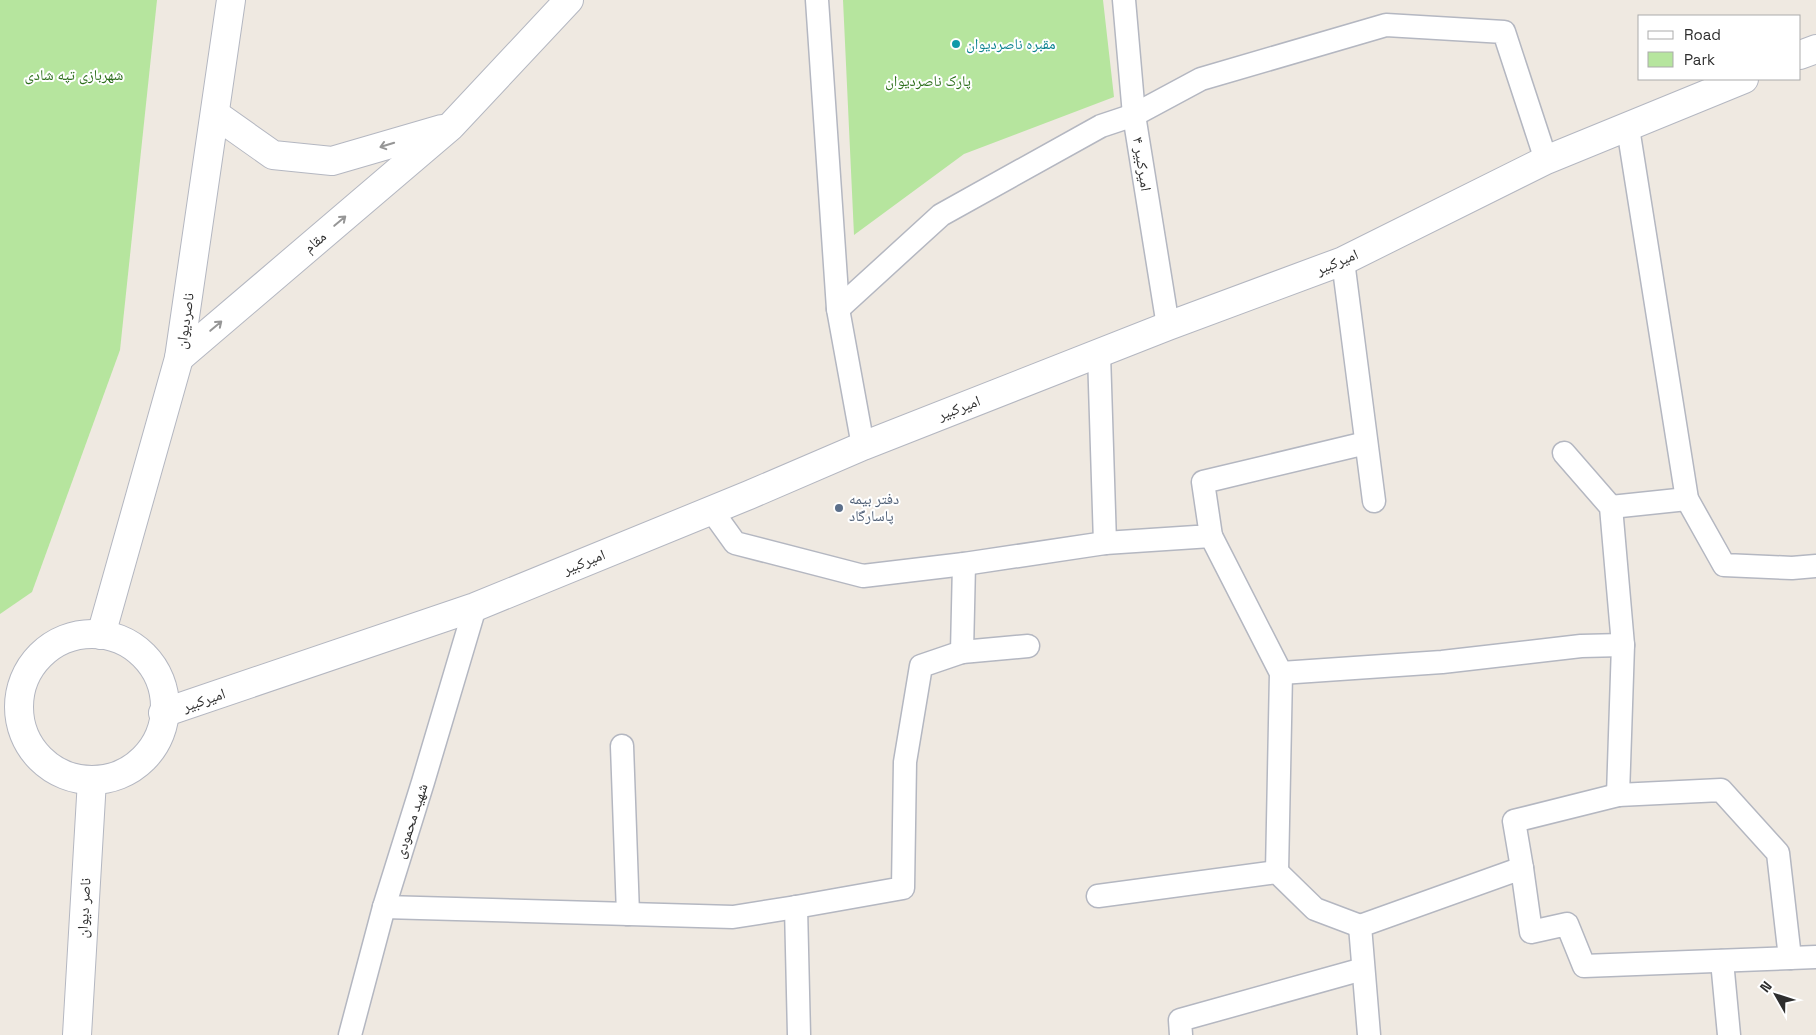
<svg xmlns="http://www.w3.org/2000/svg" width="1816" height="1035" font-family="'Space Grotesk','Noto Naskh Arabic',sans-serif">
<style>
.green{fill:#b6e59e}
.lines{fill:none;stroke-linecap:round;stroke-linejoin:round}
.minor-casing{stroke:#b4b7c1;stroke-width:25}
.tertiary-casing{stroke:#b4b7c1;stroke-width:30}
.secondary-casing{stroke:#b4b7c1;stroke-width:30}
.minor{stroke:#fff;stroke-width:22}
.tertiary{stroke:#fff;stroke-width:28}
.secondary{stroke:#fff;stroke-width:28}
.oneway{stroke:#969696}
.culture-dot{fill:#0f9aa8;stroke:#fff;stroke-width:2}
.service-dot{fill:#5c6f8a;stroke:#fff;stroke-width:2}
.labels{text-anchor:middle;stroke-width:4;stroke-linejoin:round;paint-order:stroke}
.culture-label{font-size:15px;fill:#0d838f;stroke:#fff;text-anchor:start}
.park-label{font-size:15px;fill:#2c6e1b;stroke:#fff}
.street-label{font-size:15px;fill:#2e2e2e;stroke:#fff}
.service-label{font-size:15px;fill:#4e5e75;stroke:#fff;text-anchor:start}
</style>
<rect width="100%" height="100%" fill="#efe9e1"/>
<g class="green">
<path d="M 0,0 L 157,0 L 120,350 L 32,592 L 0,614 Z"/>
<path d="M 843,0 L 1103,0 L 1114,97 L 964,154 L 854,235 Z"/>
</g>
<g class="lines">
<g class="minor-casing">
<g id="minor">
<path d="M 817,0 L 838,309 L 863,446"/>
<path d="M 1124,0 L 1134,115 L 1168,326"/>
<path d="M 1628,128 L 1687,499 L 1724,565 L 1792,568 L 1816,566"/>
<path d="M 1343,261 L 1374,501"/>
<path d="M 838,309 L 941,215 L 1101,126 L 1134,115 L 1201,79 L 1386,25 L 1504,32 L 1546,160"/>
<path d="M 1099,354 L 1105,543"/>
<path d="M 1564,453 L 1611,507 L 1623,645 L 1618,795 L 1721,790 L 1778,853 L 1790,958"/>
<path d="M 1611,507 L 1687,499"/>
<path d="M 712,511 L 735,543 L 863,576 L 964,564 L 1105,543 L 1211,536 L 1203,482 L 1366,443"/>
<path d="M 1211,536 L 1281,673 L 1277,872"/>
<path d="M 962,652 L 1028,646"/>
<path d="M 1281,673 L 1442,662 L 1581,646 L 1623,645"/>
<path d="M 622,746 L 628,914"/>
<path d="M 1522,868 L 1514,821 L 1618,795"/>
<path d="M 1098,896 L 1277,872 L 1315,909 L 1360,926"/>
<path d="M 384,907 L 733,917 L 796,907 L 903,888 L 905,762 L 921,666 L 962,652 L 964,564"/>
<path d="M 796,907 L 799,1035"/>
<path d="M 1722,961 L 1729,1035"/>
<path d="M 350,1035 L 384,907 L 423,782 L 475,607"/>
<path d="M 1181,1035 L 1180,1020 L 1363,969"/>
<path d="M 1369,1035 L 1360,926 L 1522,868 L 1531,932 L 1567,924 L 1584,966 L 1816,957"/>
</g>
</g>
<g class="tertiary-casing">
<g id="tertiary">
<path d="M 1800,55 L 1816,49"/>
<path d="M 215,114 L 273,155 L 332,161 L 442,129"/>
<path d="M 179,358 L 451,126 L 569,0"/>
<path d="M 163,713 L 475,607 L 749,495 L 863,446 L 1168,326 L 1343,261 L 1546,160 L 1744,79"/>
</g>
</g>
<g class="secondary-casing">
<g id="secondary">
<circle cx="92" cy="707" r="73"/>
<path d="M 101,635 L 179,358 L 231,0"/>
<path d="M 77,1035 L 92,780"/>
</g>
</g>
<use href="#minor" class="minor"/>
<use href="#tertiary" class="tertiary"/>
<use href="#secondary" class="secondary"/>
</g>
<defs><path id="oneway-shaft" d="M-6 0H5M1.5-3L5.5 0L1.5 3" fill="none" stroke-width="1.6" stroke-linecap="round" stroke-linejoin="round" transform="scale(1.25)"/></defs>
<g class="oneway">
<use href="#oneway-shaft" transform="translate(387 145) rotate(163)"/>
<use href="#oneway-shaft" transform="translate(340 221) rotate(-40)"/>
<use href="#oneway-shaft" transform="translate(216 326) rotate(-40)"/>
</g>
<circle class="culture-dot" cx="956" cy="44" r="5"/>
<circle class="service-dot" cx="839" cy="508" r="5"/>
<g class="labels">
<g class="culture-label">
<text x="966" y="49">مقبره ناصردیوان</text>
</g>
<g class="park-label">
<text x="74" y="80">شهربازی تپه شادی</text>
<text x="928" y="86">پارک ناصردیوان</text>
</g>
<g class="street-label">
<text transform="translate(1142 164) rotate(81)" y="5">امیرکبیر ۴</text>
<text transform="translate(315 242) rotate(-40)" y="5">مقام</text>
<text transform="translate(1337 262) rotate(-23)" y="5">امیرکبیر</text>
<text transform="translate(185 321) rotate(-82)" y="5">ناصردیوان</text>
<text transform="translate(959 408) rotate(-21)" y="5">امیرکبیر</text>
<text transform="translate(584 562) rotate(-22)" y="5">امیرکبیر</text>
<text transform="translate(204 700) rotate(-19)" y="5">امیرکبیر</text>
<text transform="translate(411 821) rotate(-72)" y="5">شهید محمودی</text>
<text transform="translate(84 908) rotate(-87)" y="5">ناصر دیوان</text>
</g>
<g class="service-label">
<text x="849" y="504">دفتر بیمه<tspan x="849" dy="17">پاسارگاد</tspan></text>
</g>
</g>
<rect x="1638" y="15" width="162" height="65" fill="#ffffff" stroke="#ababab"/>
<rect x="1648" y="31" width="25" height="8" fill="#ffffff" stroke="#ababab"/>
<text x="1684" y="40" font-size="15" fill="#2e2e2e">Road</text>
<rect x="1648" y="52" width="25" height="15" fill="#b6e59e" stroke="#ababab"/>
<text x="1684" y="65" font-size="15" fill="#2e2e2e">Park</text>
<g transform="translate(1776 995) rotate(309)" stroke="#ffffff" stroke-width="4" paint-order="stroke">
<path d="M0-4L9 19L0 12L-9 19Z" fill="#2e2e2e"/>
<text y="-8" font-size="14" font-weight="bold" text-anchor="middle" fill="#2e2e2e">N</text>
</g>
</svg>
